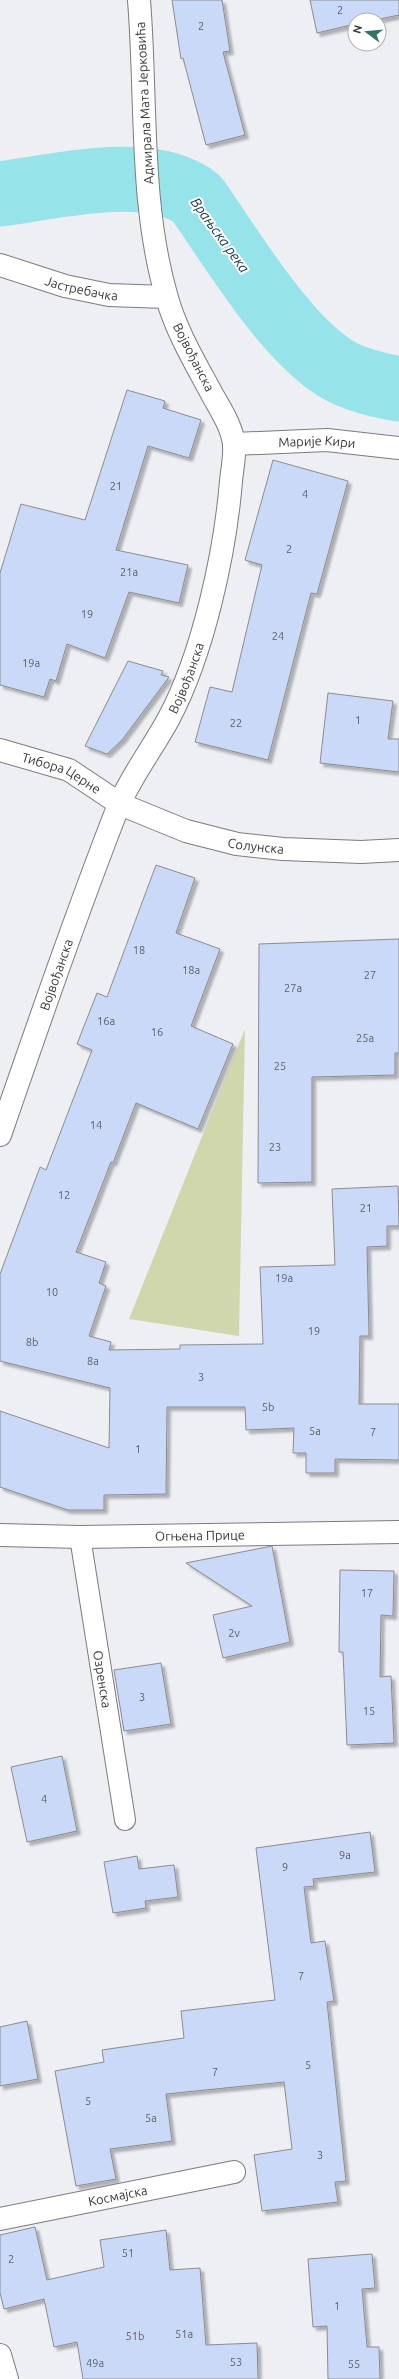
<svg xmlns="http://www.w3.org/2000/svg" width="399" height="2379" font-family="Ubuntu,sans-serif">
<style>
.green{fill:#d1d7ad}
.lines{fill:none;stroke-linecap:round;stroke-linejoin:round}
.river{stroke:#96e3ea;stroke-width:65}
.building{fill:#cbd9f8;stroke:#8a8c8f;filter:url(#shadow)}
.lane-casing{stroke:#7a7b7f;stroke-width:22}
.street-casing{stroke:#7a7b7f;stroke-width:24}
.lane{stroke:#fff;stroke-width:20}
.street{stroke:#fff;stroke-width:22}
.labels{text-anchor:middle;stroke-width:4;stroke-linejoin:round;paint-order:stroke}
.number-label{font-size:11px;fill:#5c6069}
.street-label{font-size:13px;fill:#373839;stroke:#fff}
.water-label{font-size:14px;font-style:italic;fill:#0d3437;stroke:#fff}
</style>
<defs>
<filter id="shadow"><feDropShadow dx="3.5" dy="3.5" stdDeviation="1" flood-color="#0004"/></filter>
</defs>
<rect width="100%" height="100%" fill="#edeff3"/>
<path class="green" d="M 245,1029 L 239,1336 L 129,1319 Z"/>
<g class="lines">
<path class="river" d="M 0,194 C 54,187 152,162 197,199 C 233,250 283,335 335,368 C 354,380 378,385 399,389"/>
</g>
<g class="building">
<path d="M 172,0 L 222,0 L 230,51 L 223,52 L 245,135 L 206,145 L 183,58 L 181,59 Z"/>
<path d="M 310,0 L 399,0 L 399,15 L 375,20 L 355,20 L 355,24 L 317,33 Z"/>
<path d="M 127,390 L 165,401 L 163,408 L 201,420 L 189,458 L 148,446 L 116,550 L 188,565 L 179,603 L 129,592 L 105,658 L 67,644 L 56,681 L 50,679 L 44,697 L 0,685 L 0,573 L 21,504 L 85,520 Z"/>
<path d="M 273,460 L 348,481 L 317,594 L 311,593 L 268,760 L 195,742 L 210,687 L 232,692 L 262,565 L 245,560 Z"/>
<path d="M 128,661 L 163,671 L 161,675 L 169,677 L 122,740 L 107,754 L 85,746 Z"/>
<path d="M 328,693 L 393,701 L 388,739 L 399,739 L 399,772 L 320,763 Z"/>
<path d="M 156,865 L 195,878 L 176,933 L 220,949 L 191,1026 L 233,1044 L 198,1129 L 136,1103 L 113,1163 L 111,1162 L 76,1252 L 106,1262 L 99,1283 L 106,1286 L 89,1336 L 111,1342 L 109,1350 L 180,1349 L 180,1345 L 263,1344 L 260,1267 L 335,1265 L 332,1189 L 398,1186 L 399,1226 L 387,1226 L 387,1246 L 367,1247 L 369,1336 L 360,1336 L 359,1404 L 399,1404 L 399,1460 L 335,1459 L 335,1473 L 306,1473 L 306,1453 L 293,1453 L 294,1428 L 246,1430 L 245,1407 L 167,1407 L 166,1494 L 104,1495 L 104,1510 L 68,1510 L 0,1487 L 0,1411 L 109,1448 L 110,1388 L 0,1361 L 0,1274 L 40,1167 L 46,1170 L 92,1050 L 77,1044 L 97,993 L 107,997 Z"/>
<path d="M 399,939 L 399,1053 L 395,1053 L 395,1075 L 312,1077 L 312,1182 L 258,1183 L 259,944 Z"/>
<path d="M 272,1546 L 290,1642 L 223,1658 L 213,1615 L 252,1606 L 186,1563 Z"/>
<path d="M 340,1570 L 394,1571 L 393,1616 L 381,1615 L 380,1677 L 391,1676 L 394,1743 L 347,1745 L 343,1652 L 339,1652 Z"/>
<path d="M 161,1663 L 171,1724 L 124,1731 L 114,1670 Z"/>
<path d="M 62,1756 L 77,1831 L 27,1842 L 11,1767 Z"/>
<path d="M 370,1832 L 375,1872 L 313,1879 L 314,1886 L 304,1887 L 311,1943 L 325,1941 L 334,2001 L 327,2002 L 346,2181 L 335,2182 L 338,2202 L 262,2211 L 254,2155 L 292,2149 L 284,2082 L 166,2094 L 172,2141 L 110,2149 L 116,2179 L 76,2186 L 55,2071 L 104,2062 L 102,2050 L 184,2038 L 181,2011 L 275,2000 L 256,1848 Z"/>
<path d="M 137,1856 L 139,1869 L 174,1865 L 178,1897 L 145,1901 L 146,1908 L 113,1913 L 104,1862 Z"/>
<path d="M 27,2021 L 38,2079 L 0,2086 L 0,2027 Z"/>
<path d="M 35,2227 L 47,2280 L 104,2267 L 100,2240 L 166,2230 L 170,2270 L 200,2268 L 206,2345 L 257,2343 L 258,2379 L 83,2379 L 77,2342 L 54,2347 L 44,2299 L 4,2309 L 0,2293 L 0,2235 Z"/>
<path d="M 372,2254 L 375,2288 L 362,2289 L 367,2347 L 379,2347 L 380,2379 L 328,2379 L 327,2326 L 313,2327 L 308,2259 Z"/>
</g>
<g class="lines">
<g class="lane-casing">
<g id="lane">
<path id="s1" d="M 80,1537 L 125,1820"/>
</g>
</g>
<g class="street-casing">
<g id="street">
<path id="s2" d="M 0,265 L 65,286 L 109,295 L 166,297"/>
<path id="s3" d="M 234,444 L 327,440 L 399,448"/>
<path id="s4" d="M 0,750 L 69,770 L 120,804 L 186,831 L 237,844 L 283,849 L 361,852 L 399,850"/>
<path id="s5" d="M 0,1135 C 38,1025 76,915 118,807 C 131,776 153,748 169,718 C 203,654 225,554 231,481 C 232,470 235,457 234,445 C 233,429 221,410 213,396 C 196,364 177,333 167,298 C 139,202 147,99 139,0"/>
<path id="s6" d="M 0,1535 L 80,1537 L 399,1532"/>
<path id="s7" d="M 0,2219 L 234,2172"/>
<path d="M 0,2355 L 7,2379"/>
</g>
</g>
<use href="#lane" class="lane"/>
<use href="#street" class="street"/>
</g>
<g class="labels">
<g class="number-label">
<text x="340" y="14">2</text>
<text x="201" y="30">2</text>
<text x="116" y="490">21</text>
<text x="305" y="498">4</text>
<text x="289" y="553">2</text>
<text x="129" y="576">21a</text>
<text x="87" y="618">19</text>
<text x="278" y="640">24</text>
<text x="31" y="667">19a</text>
<text x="358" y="724">1</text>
<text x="236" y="727">22</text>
<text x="139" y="954">18</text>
<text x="191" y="974">18a</text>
<text x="370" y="979">27</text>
<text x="293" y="992">27a</text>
<text x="106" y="1025">16a</text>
<text x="157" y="1036">16</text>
<text x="365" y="1042">25a</text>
<text x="280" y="1070">25</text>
<text x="96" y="1129">14</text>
<text x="275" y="1151">23</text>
<text x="64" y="1199">12</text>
<text x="366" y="1212">21</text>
<text x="284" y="1282">19a</text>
<text x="52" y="1296">10</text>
<text x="314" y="1335">19</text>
<text x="32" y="1346">8b</text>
<text x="93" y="1365">8a</text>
<text x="201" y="1381">3</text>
<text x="268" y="1411">5b</text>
<text x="315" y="1435">5a</text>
<text x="373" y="1436">7</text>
<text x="138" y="1453">1</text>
<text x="367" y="1597">17</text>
<text x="234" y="1637">2v</text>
<text x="142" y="1701">3</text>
<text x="369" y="1715">15</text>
<text x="44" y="1803">4</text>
<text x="345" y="1859">9a</text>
<text x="285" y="1871">9</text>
<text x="301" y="1980">7</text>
<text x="308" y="2069">5</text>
<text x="215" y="2076">7</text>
<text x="88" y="2105">5</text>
<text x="151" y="2122">5a</text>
<text x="320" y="2159">3</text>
<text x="128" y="2257">51</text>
<text x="11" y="2263">2</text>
<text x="337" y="2310">1</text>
<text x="184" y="2338">51a</text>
<text x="135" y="2340">51b</text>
<text x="236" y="2366">53</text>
<text x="95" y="2367">49a</text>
<text x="354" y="2368">55</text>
</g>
<g class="street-label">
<text transform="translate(144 103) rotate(-93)" y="5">Адмирала Мата Јерковића</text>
<text dy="5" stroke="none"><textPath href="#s2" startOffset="85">Јастребачка</textPath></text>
<text transform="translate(194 357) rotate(63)" y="5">Војвођанска</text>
<text dy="5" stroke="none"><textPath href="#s3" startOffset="83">Марије Кири</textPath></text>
<text dy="5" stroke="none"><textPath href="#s5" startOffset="495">Војвођанска</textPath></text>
<text dy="5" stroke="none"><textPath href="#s4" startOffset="66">Тибора Церне</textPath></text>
<text dy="5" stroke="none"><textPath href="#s4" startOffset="276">Солунска</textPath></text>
<text dy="5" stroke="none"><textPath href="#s5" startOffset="170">Војвођанска</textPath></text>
<text dy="5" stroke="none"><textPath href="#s6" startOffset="200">Огњена Прице</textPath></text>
<text dy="5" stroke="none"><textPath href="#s1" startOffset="144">Озренска</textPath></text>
<text dy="5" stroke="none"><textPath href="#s7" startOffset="120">Космајска</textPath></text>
</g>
<g class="water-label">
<text transform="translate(220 235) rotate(54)" y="5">Врањска река</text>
</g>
</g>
<g transform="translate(367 32) rotate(286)"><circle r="19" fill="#ffffff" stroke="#afafb0"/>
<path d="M0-3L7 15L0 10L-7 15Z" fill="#317466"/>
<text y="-6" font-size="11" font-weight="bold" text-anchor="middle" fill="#373839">N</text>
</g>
</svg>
